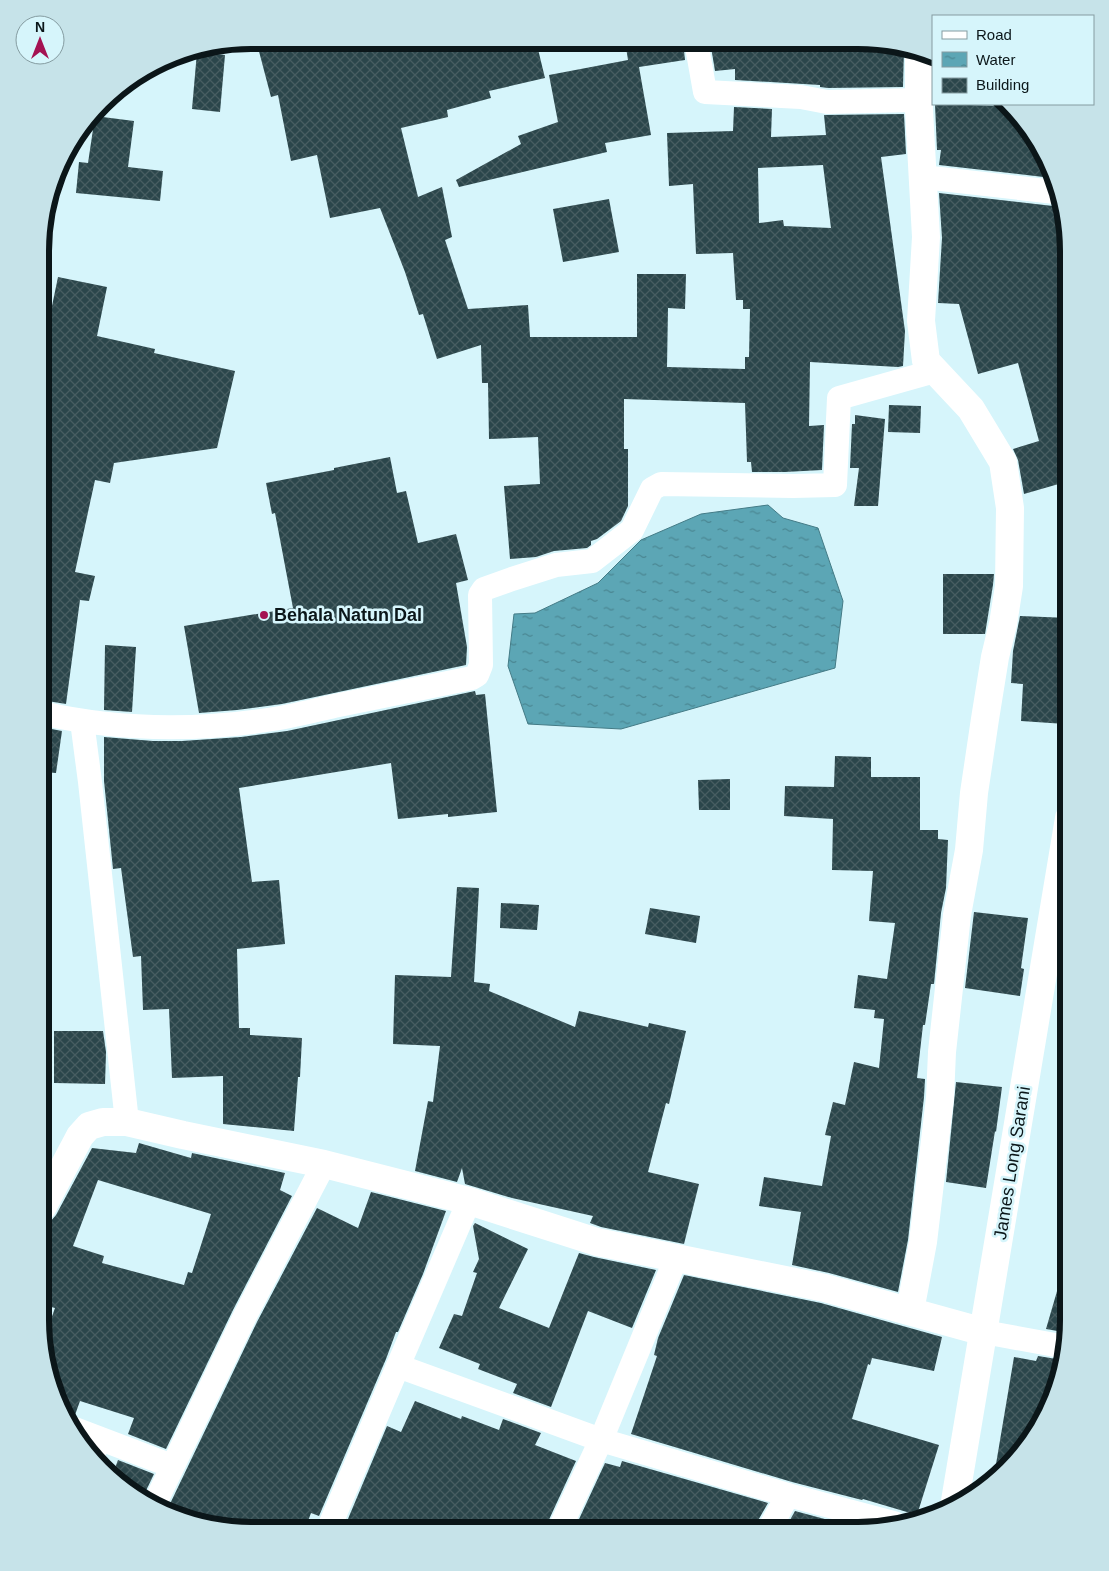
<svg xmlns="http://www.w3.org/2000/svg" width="1109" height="1571" font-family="Arial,sans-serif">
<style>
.water{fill:url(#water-ripples);stroke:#447b86}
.building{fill:url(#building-cross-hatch);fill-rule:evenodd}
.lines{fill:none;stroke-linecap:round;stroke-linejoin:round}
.street{stroke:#fff;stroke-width:24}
.secondary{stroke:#fff;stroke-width:28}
.poi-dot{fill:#a41252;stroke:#d6f5fb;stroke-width:2}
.labels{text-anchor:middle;stroke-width:5;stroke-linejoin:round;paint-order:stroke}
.poi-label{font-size:18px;font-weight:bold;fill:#0b1619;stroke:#d6f5fb;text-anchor:start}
.street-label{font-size:18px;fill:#0b1619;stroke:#d6f5fb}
.rim{fill:none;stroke:#0b1619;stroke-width:6}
</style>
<defs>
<pattern id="water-ripples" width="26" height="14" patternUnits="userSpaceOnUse" patternTransform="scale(1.25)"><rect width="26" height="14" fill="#5ca6b5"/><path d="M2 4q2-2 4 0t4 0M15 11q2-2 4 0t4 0" fill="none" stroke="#4a8692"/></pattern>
<pattern id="building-cross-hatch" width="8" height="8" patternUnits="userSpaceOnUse" patternTransform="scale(1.25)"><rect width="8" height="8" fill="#2b464b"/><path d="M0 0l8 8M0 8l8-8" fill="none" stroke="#475d61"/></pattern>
</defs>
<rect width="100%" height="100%" fill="#d6f5fb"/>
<path class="water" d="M 768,505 L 783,518 L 818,528 L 843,601 L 835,668 L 621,729 L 528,724 L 508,666 L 514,614 L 535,613 L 598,583 L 641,540 L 701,514 Z"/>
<g class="building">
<path d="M 256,40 L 536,41 L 545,78 L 489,91 L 491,98 L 447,110 L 448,117 L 401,128 L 418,197 L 442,187 L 452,237 L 445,240 L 468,309 L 528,305 L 530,337 L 637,337 L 637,274 L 686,274 L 685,309 L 668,308 L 667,367 L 745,369 L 745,357 L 749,357 L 750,309 L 743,309 L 743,300 L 736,300 L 733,253 L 696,254 L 693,184 L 669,186 L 667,133 L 733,131 L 734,107 L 772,109 L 771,137 L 826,135 L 824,115 L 904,114 L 906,154 L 881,157 L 905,331 L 903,366 L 898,367 L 810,362 L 809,426 L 824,425 L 822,470 L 785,472 L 752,472 L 751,462 L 747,462 L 745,403 L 624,399 L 624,449 L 628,449 L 628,506 L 621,521 L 597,539 L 591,541 L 591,545 L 587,548 L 554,551 L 536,557 L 510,559 L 504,486 L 540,484 L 538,437 L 489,439 L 488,383 L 482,383 L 481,345 L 437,359 L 423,314 L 419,315 L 405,272 L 380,208 L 330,218 L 317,155 L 291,161 L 278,95 L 271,97 ZM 823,165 L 831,228 L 784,226 L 783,220 L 759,223 L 758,168 Z"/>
<path d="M 625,41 L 683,41 L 685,60 L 639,67 L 651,135 L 605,143 L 607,152 L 459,187 L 456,180 L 521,144 L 518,136 L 558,122 L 549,75 L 628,60 Z"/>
<path d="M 710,41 L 825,42 L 826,50 L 881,50 L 881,48 L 904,48 L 903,87 L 828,88 L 820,87 L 820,85 L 735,80 L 735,69 L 715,71 Z"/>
<path d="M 197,52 L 225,55 L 220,112 L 192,109 Z"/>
<path d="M 935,104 L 1004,106 L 1047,158 L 1052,178 L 939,165 L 941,150 L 937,150 Z"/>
<path d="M 95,116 L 134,121 L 128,167 L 163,171 L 160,201 L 76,193 L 79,162 L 88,163 Z"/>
<path d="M 939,193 L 1053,206 L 1058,205 L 1069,251 L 1069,338 L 1060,340 L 1069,372 L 1069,481 L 1024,494 L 1018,460 L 1013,449 L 1039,441 L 1018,363 L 978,374 L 959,304 L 938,303 L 942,238 Z"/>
<path d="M 609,199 L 619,252 L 563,262 L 553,209 Z"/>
<path d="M 58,277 L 107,287 L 97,336 L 155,349 L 154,353 L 235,371 L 217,448 L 114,463 L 110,483 L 95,480 L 75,572 L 95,576 L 89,601 L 80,600 L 66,704 L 41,700 L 41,513 L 51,472 L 41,469 L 42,334 L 46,335 Z"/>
<path d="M 889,405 L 921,406 L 920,433 L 888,432 Z"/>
<path d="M 855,415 L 885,419 L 878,506 L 854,506 L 859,468 L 850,468 L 852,424 L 855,424 Z"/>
<path d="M 390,457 L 397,493 L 406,491 L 418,543 L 456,534 L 468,580 L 456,583 L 467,647 L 466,665 L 282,704 L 237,710 L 199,713 L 184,626 L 293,608 L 275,513 L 272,514 L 266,483 L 334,470 L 334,468 Z"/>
<path d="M 943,574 L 994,574 L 993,585 L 985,634 L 943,634 Z"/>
<path d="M 1020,616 L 1069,618 L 1069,671 L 1065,724 L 1021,721 L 1023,684 L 1011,683 L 1013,651 Z"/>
<path d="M 105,645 L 136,647 L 132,712 L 104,710 Z"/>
<path d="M 475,691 L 476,695 L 485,694 L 497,812 L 448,817 L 448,814 L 398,819 L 391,763 L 239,788 L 252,882 L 279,880 L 285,944 L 237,949 L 239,1028 L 250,1028 L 250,1035 L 302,1038 L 300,1077 L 298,1077 L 294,1131 L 223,1124 L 223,1076 L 172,1078 L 169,1009 L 143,1010 L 141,956 L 133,957 L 121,868 L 113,869 L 104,781 L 104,737 L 153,741 L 182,741 L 241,737 L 287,731 Z"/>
<path d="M 41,727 L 62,731 L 56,773 L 41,772 Z"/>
<path d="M 835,756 L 871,757 L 871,777 L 920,777 L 920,830 L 938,830 L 938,839 L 948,840 L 946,888 L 941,913 L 934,984 L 931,984 L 925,1025 L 923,1025 L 917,1078 L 925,1079 L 924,1097 L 908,1240 L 898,1292 L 829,1273 L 792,1265 L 801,1212 L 759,1206 L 764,1177 L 822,1186 L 831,1136 L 825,1135 L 833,1102 L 845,1105 L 854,1062 L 879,1068 L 884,1019 L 874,1018 L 875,1010 L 854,1008 L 858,975 L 887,979 L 895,923 L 869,921 L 873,871 L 832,870 L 833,819 L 784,816 L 785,786 L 834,787 Z"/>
<path d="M 730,779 L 730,810 L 699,810 L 698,780 Z"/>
<path d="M 457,887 L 479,888 L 474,982 L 490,984 L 489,991 L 575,1027 L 579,1011 L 648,1027 L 649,1023 L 686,1031 L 669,1104 L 666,1103 L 648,1172 L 699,1184 L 684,1244 L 601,1227 L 590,1223 L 593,1216 L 512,1198 L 465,1184 L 462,1168 L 457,1182 L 415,1171 L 428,1101 L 433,1102 L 440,1046 L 393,1044 L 395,975 L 451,977 Z"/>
<path d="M 501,903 L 539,905 L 537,930 L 500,928 Z"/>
<path d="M 650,908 L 700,916 L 696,943 L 645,934 Z"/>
<path d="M 974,912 L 1028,918 L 1021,968 L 1024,969 L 1020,996 L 965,988 Z"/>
<path d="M 54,1031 L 103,1031 L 106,1052 L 105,1084 L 54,1083 Z"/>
<path d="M 956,1082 L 1002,1087 L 996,1132 L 995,1131 L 986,1188 L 946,1182 Z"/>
<path d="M 139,1143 L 191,1158 L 192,1153 L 285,1173 L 280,1190 L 292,1196 L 233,1310 L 166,1449 L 128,1434 L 134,1418 L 80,1401 L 75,1415 L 69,1415 L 64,1417 L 62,1413 L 44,1339 L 55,1308 L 40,1304 L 40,1231 L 45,1233 L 50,1222 L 56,1215 L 92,1148 L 136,1153 ZM 98,1180 L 211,1214 L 192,1273 L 188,1272 L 184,1285 L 102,1263 L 104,1256 L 73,1246 Z"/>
<path d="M 371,1192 L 446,1211 L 423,1274 L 398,1332 L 396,1332 L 386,1359 L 319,1516 L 311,1513 L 305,1529 L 224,1529 L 168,1508 L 257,1322 L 317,1208 L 358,1228 Z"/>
<path d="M 475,1223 L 528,1249 L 499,1308 L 549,1328 L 579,1253 L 594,1257 L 656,1270 L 632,1328 L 588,1311 L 551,1407 L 513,1393 L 517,1384 L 478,1369 L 480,1364 L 439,1348 L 454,1314 L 462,1316 L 477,1273 L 473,1272 L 479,1259 L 473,1226 Z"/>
<path d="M 1062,1274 L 1069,1275 L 1069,1333 L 1046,1329 Z"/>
<path d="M 684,1275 L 821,1303 L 942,1337 L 934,1371 L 872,1358 L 870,1365 L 868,1364 L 852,1419 L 939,1445 L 917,1515 L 863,1499 L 862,1500 L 792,1482 L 631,1434 L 657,1356 L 654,1355 L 658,1338 Z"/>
<path d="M 1038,1356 L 1063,1360 L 1058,1388 L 1033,1437 L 997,1479 L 993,1482 L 1014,1357 L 1036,1361 Z"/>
<path d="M 415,1401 L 461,1419 L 462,1416 L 499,1430 L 503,1419 L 541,1433 L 535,1445 L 576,1461 L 547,1524 L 545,1530 L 354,1530 L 345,1526 L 387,1426 L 401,1432 Z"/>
<path d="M 118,1460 L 154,1474 L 142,1499 L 134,1495 L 112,1476 Z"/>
<path d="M 622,1461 L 768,1503 L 756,1524 L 754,1531 L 574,1530 L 605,1463 L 620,1467 Z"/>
<path d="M 795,1511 L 847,1525 L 845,1531 L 784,1531 Z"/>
</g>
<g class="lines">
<g class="street">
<path d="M 696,41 L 705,92 L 801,97 L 827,102 L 919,100"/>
<path d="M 923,177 L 1055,192"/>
<path d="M 41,713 C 116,730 192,731 267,720 C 290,717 312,711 334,706 C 380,697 426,687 472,678 L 477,675 L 481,665 L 480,595 L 484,589 L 512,579 L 556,565 L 592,561 L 632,530 L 652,489 L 661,484 L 793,486 L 835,485 L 839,398 L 935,371"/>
<path d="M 82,721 L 90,782 L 127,1122"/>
<path d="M 984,1332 L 1066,1347"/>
<path d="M 398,1366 L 469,1201"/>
<path d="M 72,1428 L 172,1466"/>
<path d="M 91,1458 L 100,1439"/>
<path d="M 155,1503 L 245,1316 L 324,1164"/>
<path d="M 328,1530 L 398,1366 L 601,1440 L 788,1495 L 894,1523"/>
<path d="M 559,1530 L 601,1440 L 676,1258"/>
<path d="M 768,1531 L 788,1495"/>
</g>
<g class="secondary">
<path d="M 40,1209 L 42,1208 L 80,1136 L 89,1126 L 103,1122 L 127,1122 L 183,1135 L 324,1164 L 469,1201 L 597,1242 L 825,1288 L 984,1332"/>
<path d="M 910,1311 L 923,1242 L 940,1098 L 942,1052 L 957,915 L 969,850 L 974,793 L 985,719 L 995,657 L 1003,624 L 1009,586 L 1010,508 L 1003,462 L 971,409 L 926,361 L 921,321 L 926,237 L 919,110 L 919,51"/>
<path d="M 954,1507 L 1069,818"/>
</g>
</g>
<circle class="poi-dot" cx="264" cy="615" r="5"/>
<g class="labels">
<g class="poi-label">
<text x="274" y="621">Behala Natun Dal</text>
</g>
<g class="street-label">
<text transform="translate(1012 1163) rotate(-81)" y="6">James Long Sarani</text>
</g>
</g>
<path d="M0 0H1109V1571H0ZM251 49H858A202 202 0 0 1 1060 251V1320A202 202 0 0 1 858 1522H251A202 202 0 0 1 49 1320V251A202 202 0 0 1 251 49Z" fill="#c6e3e9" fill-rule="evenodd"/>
<path class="rim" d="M251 49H858A202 202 0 0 1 1060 251V1320A202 202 0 0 1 858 1522H251A202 202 0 0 1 49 1320V251A202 202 0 0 1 251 49Z"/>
<rect x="932" y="15" width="162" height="90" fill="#d6f5fb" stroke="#859ca1"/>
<rect x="942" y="31" width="25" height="8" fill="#ffffff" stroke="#859ca1"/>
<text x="976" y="40" font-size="15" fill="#0b1619">Road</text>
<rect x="942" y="52" width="25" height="15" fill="url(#water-ripples)" stroke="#859ca1"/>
<text x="976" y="65" font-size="15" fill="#0b1619">Water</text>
<rect x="942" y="78" width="25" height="15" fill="url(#building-cross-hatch)" stroke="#859ca1"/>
<text x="976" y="90" font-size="15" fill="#0b1619">Building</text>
<g transform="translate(40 40)"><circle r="24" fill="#d6f5fb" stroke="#859ca1"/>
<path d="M0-4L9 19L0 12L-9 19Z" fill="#a41252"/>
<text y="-8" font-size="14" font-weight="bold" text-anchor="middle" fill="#0b1619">N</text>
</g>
</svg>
